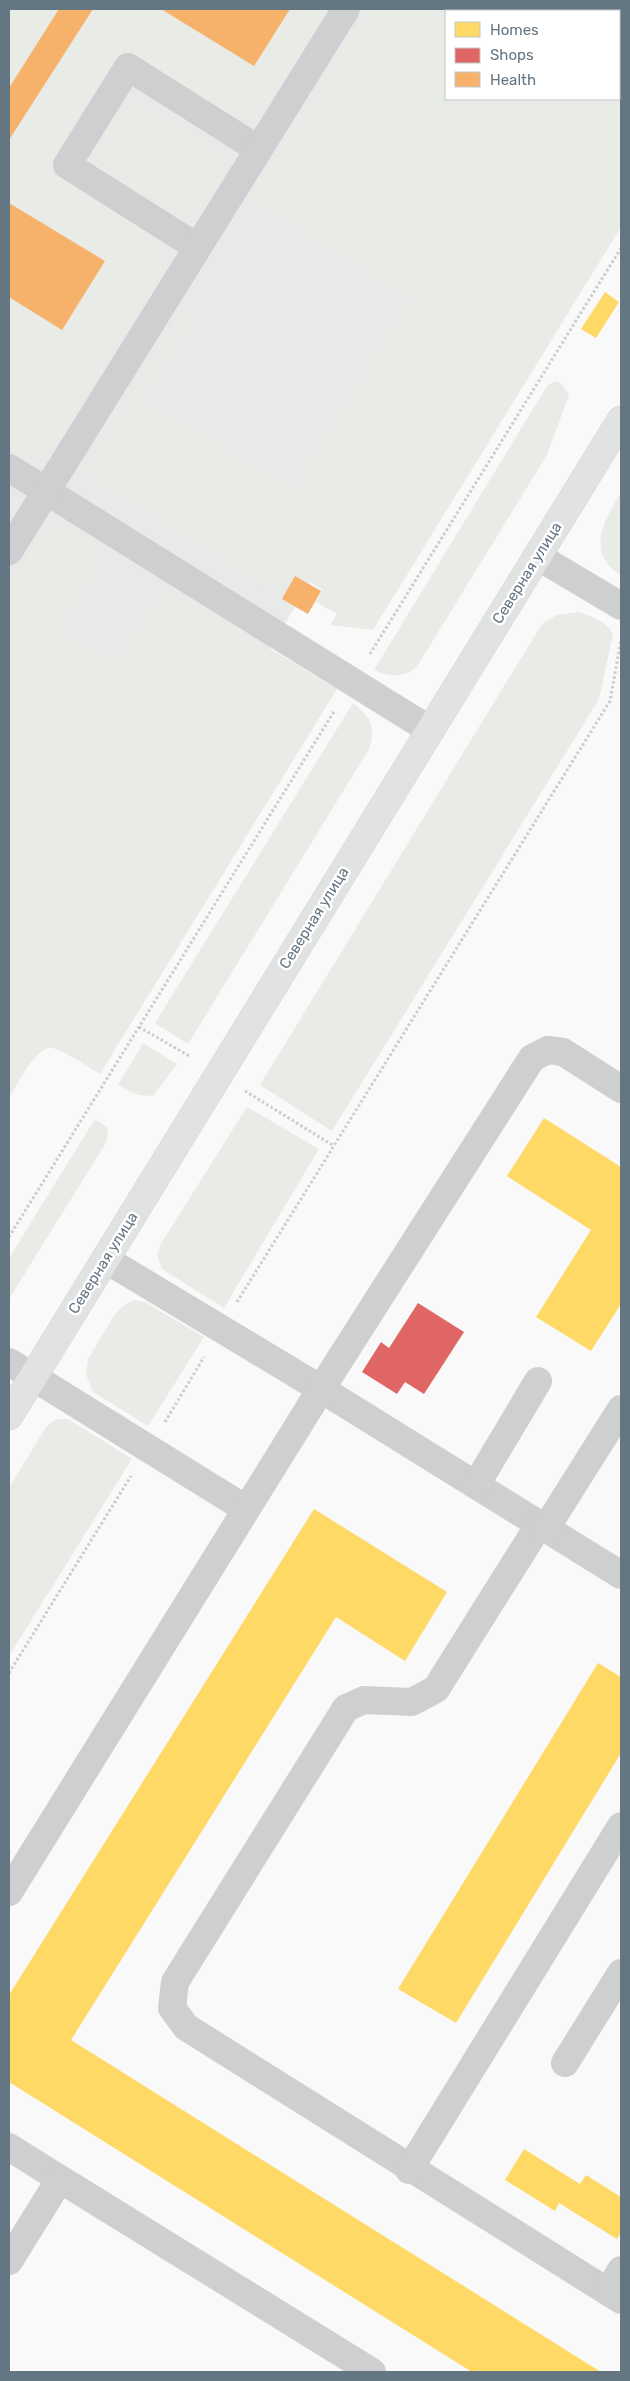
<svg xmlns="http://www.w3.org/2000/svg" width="630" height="2381" font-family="Rubik,sans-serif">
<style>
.built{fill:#e8e9e9}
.green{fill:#e8ebe6;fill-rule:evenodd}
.homes{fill:#ffd966}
.shops{fill:#e06666}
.health{fill:#f6b26b}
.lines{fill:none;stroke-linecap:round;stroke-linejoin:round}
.major-casing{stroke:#d5d6d7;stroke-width:29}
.path{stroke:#cbcccd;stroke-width:3;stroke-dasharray:2.5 2.5;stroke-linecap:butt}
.minor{stroke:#cecfd0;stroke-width:28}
.major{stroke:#e1e2e2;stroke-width:28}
.labels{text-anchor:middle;stroke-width:5;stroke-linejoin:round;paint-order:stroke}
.street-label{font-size:15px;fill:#657683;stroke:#fff}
</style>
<rect width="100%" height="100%" fill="#f9f9f9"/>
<path class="built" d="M 9,9 L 621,9 L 621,79 L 619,11 L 446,11 L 446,99 L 609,99 L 309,584 L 321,591 L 308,614 L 295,607 L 9,1075 Z"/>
<g class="green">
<path d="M 13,9 L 59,9 L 9,88 L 9,16 Z"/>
<path d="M 93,9 L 161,9 L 254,66 L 290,9 L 329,9 L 270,102 C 259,115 247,123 230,115 L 122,49 L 46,168 L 158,240 C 168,251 170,259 164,273 L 53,447 C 39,459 25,459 9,449 L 9,297 L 62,330 L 104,261 L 9,203 L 9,140 Z"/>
<path d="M 368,9 L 621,9 L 621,227 L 373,630 L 330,625 L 337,614 L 316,602 L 323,590 L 293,572 L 279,594 L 83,473 L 180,312 L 194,320 L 145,400 L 292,490 L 410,299 L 249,199 ZM 446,11 L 619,11 L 619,99 L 446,99 Z"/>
<path d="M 131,104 L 152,108 L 212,146 L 221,163 L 220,181 L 203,206 L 187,214 L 169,211 L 108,172 L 100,158 L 102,141 L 116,118 Z"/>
<path d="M 555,381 L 561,383 L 569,395 L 547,455 L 416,668 C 401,678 390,677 374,670 L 547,386 Z"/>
<path d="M 621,493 L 621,575 C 585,554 604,520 621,493 Z"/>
<path d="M 60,525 C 79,530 97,539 101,559 L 60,629 L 112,663 L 159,595 L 175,593 L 182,595 L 337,689 L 100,1074 C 90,1068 62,1049 52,1048 C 36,1045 17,1086 9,1098 L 9,585 L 41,533 Z"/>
<path d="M 579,612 C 592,617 608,621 613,635 L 599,699 L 332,1131 L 260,1085 L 542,624 L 557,615 Z"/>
<path d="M 353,703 C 371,718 376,726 369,749 L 188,1044 L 155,1023 Z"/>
<path d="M 143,1043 L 177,1064 L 154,1095 C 140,1098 130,1092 118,1085 Z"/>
<path d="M 247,1107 L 319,1149 L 224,1308 L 162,1269 L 157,1255 L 160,1245 Z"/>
<path d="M 95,1119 L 108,1128 L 107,1141 L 9,1299 L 9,1258 Z"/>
<path d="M 134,1300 L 145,1302 L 204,1337 L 148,1426 L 93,1392 L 86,1374 L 88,1359 L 115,1314 L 125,1305 Z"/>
<path d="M 56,1419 L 68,1419 L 132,1459 L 9,1656 L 9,1488 L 46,1427 Z"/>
</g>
<g class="homes">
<path d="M 605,292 L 619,302 L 596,338 L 581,329 Z"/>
<path d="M 544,1118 L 621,1167 L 621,1304 L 591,1351 L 536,1317 L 591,1230 L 507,1176 Z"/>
<path d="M 314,1509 L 447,1592 L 405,1661 L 336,1617 L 71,2040 L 601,2372 L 472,2372 L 9,2082 L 9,1995 Z"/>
<path d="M 598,1663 L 621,1677 L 621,1753 L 456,2023 L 398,1989 Z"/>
<path d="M 524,2149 L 580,2184 L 586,2175 L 621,2197 L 621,2232 L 617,2239 L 559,2203 L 555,2211 L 505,2180 Z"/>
</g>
<path class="shops" d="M 418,1303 L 464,1332 L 424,1394 L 405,1382 L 397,1394 L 362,1372 L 381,1342 L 389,1348 Z"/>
<g class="health">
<path d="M 59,9 L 93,9 L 9,140 L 9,88 Z"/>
<path d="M 161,9 L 290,9 L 254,66 Z"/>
<path d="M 9,203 L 105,261 L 62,330 L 9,297 Z"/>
<path d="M 295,576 L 321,591 L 308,614 L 282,599 Z"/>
</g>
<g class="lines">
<g class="major-casing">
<path id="major" d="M 9,1416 L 621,420"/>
</g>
<g class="path">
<path d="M 370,654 L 621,248"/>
<path d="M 139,1027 L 191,1057"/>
<path d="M 245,1091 L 334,1146"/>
<path d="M 9,1237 L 335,710"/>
<path d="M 237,1302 L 610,701 L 621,640"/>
<path d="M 165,1422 L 204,1357"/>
<path d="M 9,1673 L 131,1476"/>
</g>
<g class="minor">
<path d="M 197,247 L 67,165 L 128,67 L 258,149"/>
<path d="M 9,468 L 430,730"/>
<path d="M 9,551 L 346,9"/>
<path d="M 537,556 L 621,606"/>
<path d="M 105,1259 L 321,1389 L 621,1575"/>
<path d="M 9,1362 L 246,1509"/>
<path d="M 476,1485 L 538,1381"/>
<path d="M 539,1525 L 436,1689 L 412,1702 L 364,1700 L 346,1708 L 175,1982 L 172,2008 L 186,2027 L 621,2300"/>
<path d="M 546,1528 L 621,1409"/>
<path d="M 9,1892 L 321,1389 L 532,1058 L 548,1050 L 563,1052 L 621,1089"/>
<path d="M 565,2063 L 621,1973"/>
<path d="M 9,2147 L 60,2179"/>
<path d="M 409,2170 L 621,1826"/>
<path d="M 9,2261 L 60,2179 L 372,2372"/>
<path d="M 608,2292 L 621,2270"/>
</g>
<use href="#major" class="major"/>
</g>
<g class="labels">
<g class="street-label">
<text transform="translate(527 573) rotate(-58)" y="5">Северная улица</text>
<text transform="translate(314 918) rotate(-58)" y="5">Северная улица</text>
<text transform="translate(103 1263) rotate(-58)" y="5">Северная улица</text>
</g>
</g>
<rect width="630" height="2381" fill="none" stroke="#657683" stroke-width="20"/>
<rect x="445" y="10" width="175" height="90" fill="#ffffff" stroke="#c1c8cd"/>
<rect x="455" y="22" width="25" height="15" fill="#ffd966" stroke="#c1c8cd"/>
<text x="490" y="35" font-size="15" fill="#657683">Homes</text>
<rect x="455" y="48" width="25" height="15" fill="#e06666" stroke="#c1c8cd"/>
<text x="490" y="60" font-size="15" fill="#657683">Shops</text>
<rect x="455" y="72" width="25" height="15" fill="#f6b26b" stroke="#c1c8cd"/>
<text x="490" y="85" font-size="15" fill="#657683">Health</text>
</svg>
